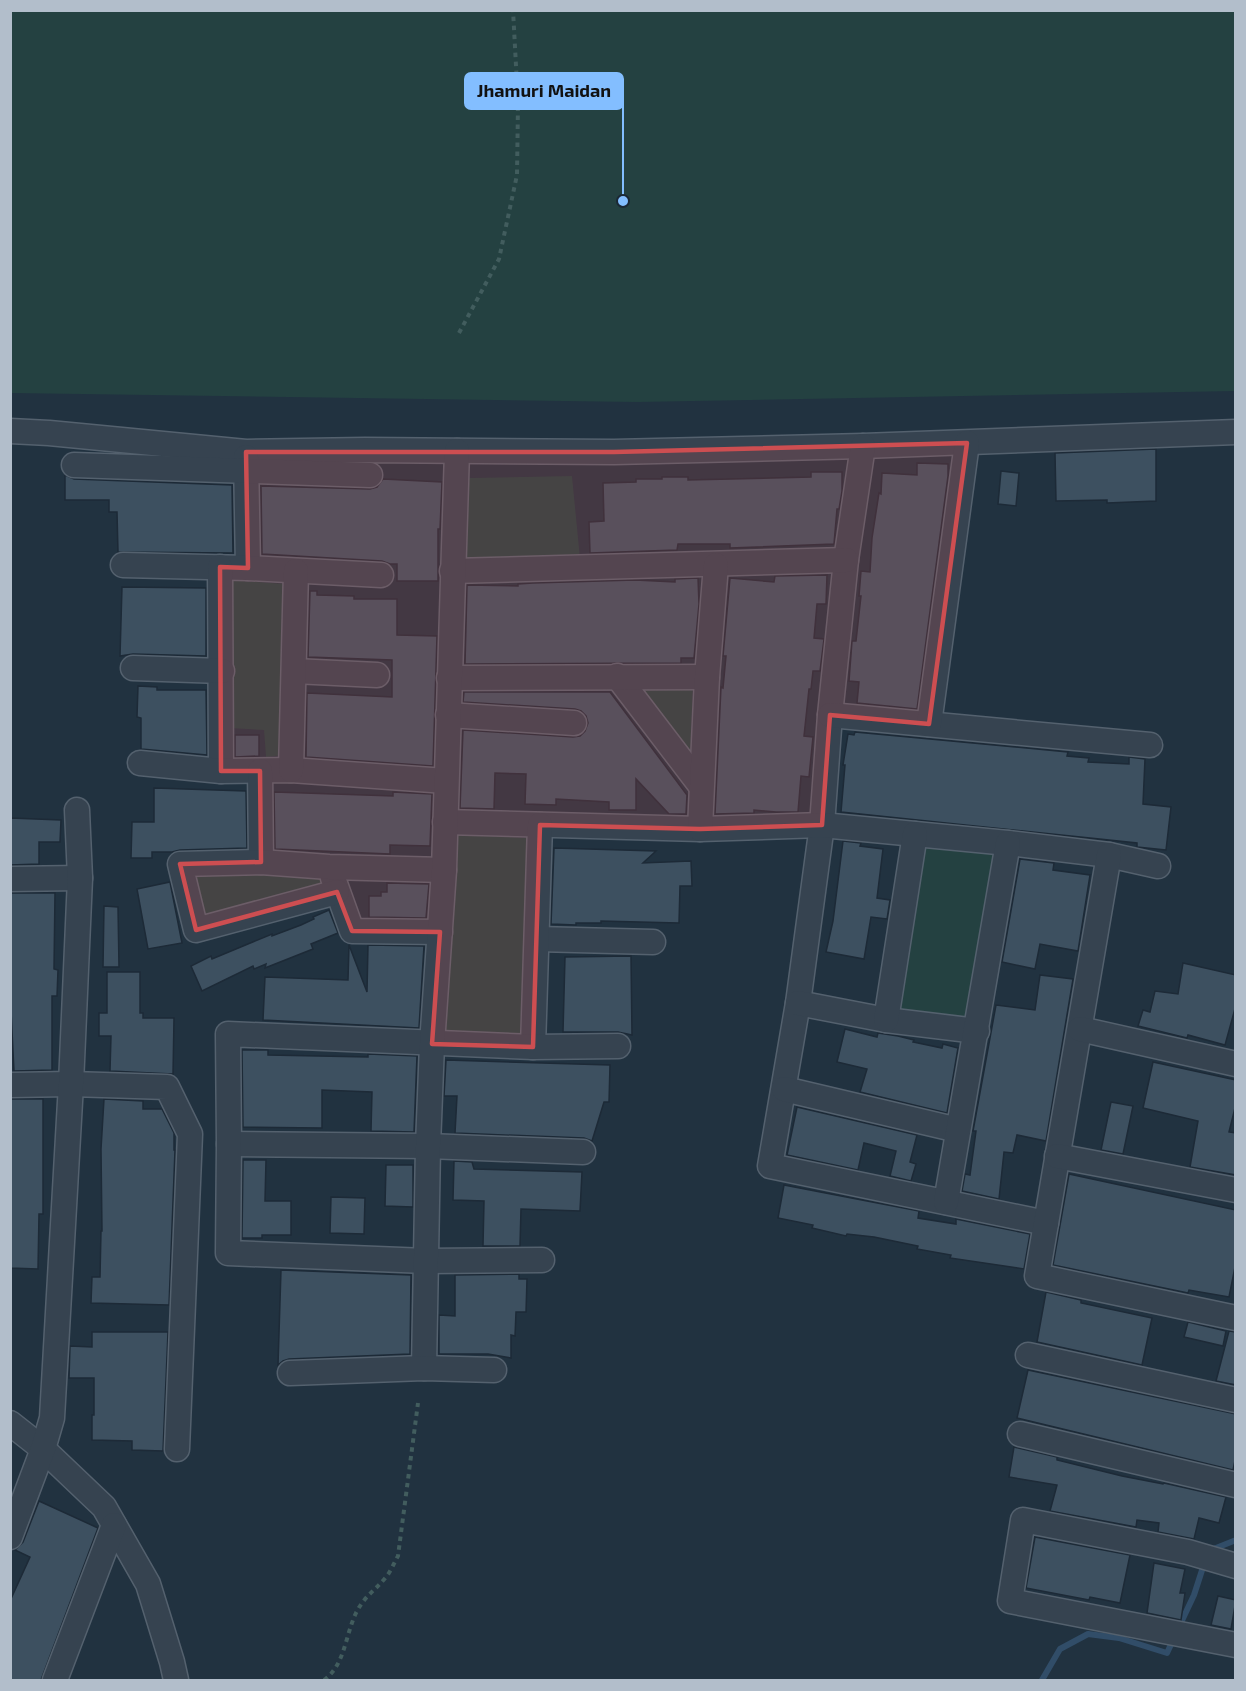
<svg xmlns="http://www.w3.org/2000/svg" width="1246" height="1691" font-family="'Exo 2',sans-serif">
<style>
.green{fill:#244141}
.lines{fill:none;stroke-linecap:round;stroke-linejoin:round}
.stream{stroke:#314d68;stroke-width:6}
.building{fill:#3d5060;stroke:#1d2a37;stroke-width:1.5}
.minor-casing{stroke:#54616e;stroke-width:27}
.path{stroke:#425d5e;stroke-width:4;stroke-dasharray:4.5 4.5;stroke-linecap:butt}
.minor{stroke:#364350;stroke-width:24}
.marked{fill:#cd4e51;fill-opacity:0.2;stroke:#cd4e51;stroke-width:4.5;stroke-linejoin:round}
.leader{fill:none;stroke:#83beff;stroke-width:2}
.callout-dot{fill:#83beff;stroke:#1b2835;stroke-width:2}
.callout{fill:#83beff;stroke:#83beff;stroke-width:2}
.callout-label{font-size:18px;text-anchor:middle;font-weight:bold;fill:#111}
</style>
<rect width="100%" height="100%" fill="#213240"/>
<g class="green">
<path d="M 11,10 L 1235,11 L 1235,391 L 637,402 L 11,393 Z"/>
<path d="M 572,476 L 580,558 L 464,561 L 469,478 Z"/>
<path d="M 228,580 L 285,584 L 284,755 L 266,757 L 264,730 L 228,728 Z"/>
<path d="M 629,682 L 693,682 L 690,768 Z"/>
<path d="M 454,834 L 528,838 L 520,1037 L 443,1034 Z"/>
<path d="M 921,847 L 998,851 L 969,1020 L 894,1009 Z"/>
<path d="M 189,873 L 321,876 L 327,888 L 200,923 Z"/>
</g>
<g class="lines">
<g class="stream">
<path d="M 1211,1550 L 1236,1540"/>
<path d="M 1178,1629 L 1194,1595 L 1205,1561"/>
<path d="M 1042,1680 L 1060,1649 L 1088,1634 L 1119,1638 L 1167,1653 L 1174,1638"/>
</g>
</g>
<g class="building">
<path d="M 1156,449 L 1156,501 L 1107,503 L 1107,500 L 1056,501 L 1055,453 Z"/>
<path d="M 917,463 L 948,464 L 948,476 L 917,709 L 857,703 L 859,682 L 849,681 L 852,641 L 856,641 L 861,596 L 859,596 L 861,571 L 870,572 L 872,538 L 879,493 L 881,494 L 882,473 L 917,475 Z"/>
<path d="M 1001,471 L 1019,473 L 1016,506 L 998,504 Z"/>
<path d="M 811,472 L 842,472 L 842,491 L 839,509 L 837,509 L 834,544 L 730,548 L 730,544 L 678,544 L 677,550 L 590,553 L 589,522 L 604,521 L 603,483 L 636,482 L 636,479 L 662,479 L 662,477 L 688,477 L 688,480 L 811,477 Z"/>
<path d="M 65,475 L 74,479 L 232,485 L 233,553 L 118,552 L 117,512 L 109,512 L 109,500 L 65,500 Z"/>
<path d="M 383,479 L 442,482 L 440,529 L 438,529 L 438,581 L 397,581 L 397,564 L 390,564 L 382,561 L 262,554 L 261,486 L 370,489 L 377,487 Z"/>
<path d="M 827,575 L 826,604 L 817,604 L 814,638 L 824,639 L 820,671 L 813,671 L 811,689 L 809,689 L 804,736 L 813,737 L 809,777 L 801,776 L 798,812 L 776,812 L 754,810 L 754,813 L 715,814 L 721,687 L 723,688 L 726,656 L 723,656 L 730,578 L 774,582 L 775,576 Z"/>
<path d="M 698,578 L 699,604 L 694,658 L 681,658 L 681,663 L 465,664 L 467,585 L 518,586 L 518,584 L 533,583 L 635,580 L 675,582 L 675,579 Z"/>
<path d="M 122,587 L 206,588 L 206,656 L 133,654 L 120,656 Z"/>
<path d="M 310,591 L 317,591 L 317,595 L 354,596 L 354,599 L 397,599 L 397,635 L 437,636 L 433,766 L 306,757 L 307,693 L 392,697 L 392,660 L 308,657 Z"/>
<path d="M 138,686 L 157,687 L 157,690 L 206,690 L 207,755 L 141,749 L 141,718 L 137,717 Z"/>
<path d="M 464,692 L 610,692 L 687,795 L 686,814 L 669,814 L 636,779 L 636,810 L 609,810 L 609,802 L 556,799 L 556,805 L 525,804 L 526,774 L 495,773 L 494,809 L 460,808 L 463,730 L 573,737 L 580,736 L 585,731 L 588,723 L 586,716 L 581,711 L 575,709 L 463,702 Z"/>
<path d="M 855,732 L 1068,752 L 1067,756 L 1089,758 L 1088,762 L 1129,764 L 1129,757 L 1145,759 L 1143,804 L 1171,807 L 1166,850 L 1137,847 L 1137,843 L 841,812 L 845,765 L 843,765 L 848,734 L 854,735 Z"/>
<path d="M 235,735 L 259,735 L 259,756 L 235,757 Z"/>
<path d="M 154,788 L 246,791 L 247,848 L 180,850 L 172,852 L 152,852 L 152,858 L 131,858 L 132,822 L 154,822 Z"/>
<path d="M 274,792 L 393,796 L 393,792 L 432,794 L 430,846 L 390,845 L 390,854 L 275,849 Z"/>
<path d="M 10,818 L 61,820 L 60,842 L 39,842 L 39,864 L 10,865 Z"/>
<path d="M 843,841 L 861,843 L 860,846 L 883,849 L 877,898 L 890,900 L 887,919 L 871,917 L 864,959 L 826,952 L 833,921 Z"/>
<path d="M 554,848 L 656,851 L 643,863 L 691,861 L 692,886 L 680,886 L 679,923 L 601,921 L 601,923 L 576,923 L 576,925 L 551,924 Z"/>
<path d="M 1020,859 L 1054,863 L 1053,870 L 1090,875 L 1078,951 L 1040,944 L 1035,969 L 1002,962 Z"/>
<path d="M 170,882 L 182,943 L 148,949 L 137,889 Z"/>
<path d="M 387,883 L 429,884 L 426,918 L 369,917 L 369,896 L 381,896 L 381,892 L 387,892 Z"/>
<path d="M 10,893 L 55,893 L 54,969 L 58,970 L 57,996 L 52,996 L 52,1070 L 14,1071 L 10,991 Z"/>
<path d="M 104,906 L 118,907 L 119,967 L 103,967 Z"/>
<path d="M 329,910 L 338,933 L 311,944 L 313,949 L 265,968 L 266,964 L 254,969 L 253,966 L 202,991 L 191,966 L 211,956 L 212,959 L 272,934 L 272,936 L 301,925 L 314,919 L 313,917 Z"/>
<path d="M 349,945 L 367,992 L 368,945 L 424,946 L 419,1028 L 263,1020 L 265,977 L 348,980 Z"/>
<path d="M 631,956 L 632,1035 L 618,1032 L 563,1032 L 565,957 Z"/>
<path d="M 1183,963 L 1236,975 L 1236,1005 L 1225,1045 L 1188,1035 L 1187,1038 L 1138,1026 L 1143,1010 L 1150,1012 L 1155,991 L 1178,994 Z"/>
<path d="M 107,972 L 140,972 L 140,1013 L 143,1013 L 143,1018 L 174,1018 L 173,1074 L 110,1071 L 111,1036 L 99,1036 L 99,1013 L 107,1013 Z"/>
<path d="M 1040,975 L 1073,979 L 1046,1141 L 1017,1135 L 1013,1153 L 1004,1152 L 999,1199 L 962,1191 L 965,1174 L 970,1175 L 976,1131 L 973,1131 L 996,1005 L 1035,1010 Z"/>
<path d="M 845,1029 L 877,1037 L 878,1033 L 898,1036 L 914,1040 L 913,1042 L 942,1048 L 943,1044 L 958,1048 L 947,1113 L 860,1092 L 867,1069 L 837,1062 Z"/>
<path d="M 242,1050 L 268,1050 L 268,1055 L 368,1057 L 368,1054 L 417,1056 L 414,1132 L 371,1131 L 372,1092 L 322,1090 L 322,1128 L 243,1127 Z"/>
<path d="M 446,1060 L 610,1065 L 609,1102 L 604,1102 L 592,1141 L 584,1138 L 455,1133 L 457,1096 L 444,1096 Z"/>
<path d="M 1153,1062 L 1236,1080 L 1236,1104 L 1229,1132 L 1236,1133 L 1236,1175 L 1190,1167 L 1198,1121 L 1143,1108 Z"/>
<path d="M 10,1099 L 43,1099 L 43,1214 L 39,1214 L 38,1269 L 10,1268 Z"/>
<path d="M 104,1099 L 143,1101 L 143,1109 L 162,1109 L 174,1133 L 174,1150 L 175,1150 L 169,1305 L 91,1303 L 92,1277 L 100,1277 L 101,1231 L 102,1231 L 101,1149 Z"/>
<path d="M 1111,1102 L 1133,1106 L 1123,1154 L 1101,1150 Z"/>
<path d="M 797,1107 L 917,1135 L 910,1162 L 916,1164 L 911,1181 L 890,1176 L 896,1151 L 864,1143 L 858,1170 L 787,1155 Z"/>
<path d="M 243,1160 L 266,1160 L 265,1201 L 291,1201 L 291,1235 L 262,1235 L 262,1238 L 242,1238 Z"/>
<path d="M 454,1161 L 472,1162 L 474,1169 L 582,1172 L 580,1211 L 521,1209 L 520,1246 L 483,1246 L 484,1201 L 453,1200 Z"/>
<path d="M 386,1165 L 413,1165 L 413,1207 L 385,1206 Z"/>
<path d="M 1069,1174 L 1236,1210 L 1236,1262 L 1229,1297 L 1189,1290 L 1188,1293 L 1053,1265 Z"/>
<path d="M 784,1185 L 919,1211 L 918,1218 L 956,1224 L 956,1219 L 1030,1234 L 1024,1269 L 950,1258 L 951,1255 L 917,1249 L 918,1246 L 874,1237 L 847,1234 L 846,1236 L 812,1228 L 813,1225 L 778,1218 Z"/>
<path d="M 331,1197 L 365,1198 L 364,1234 L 330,1233 Z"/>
<path d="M 281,1270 L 411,1275 L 410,1354 L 289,1359 L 283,1361 L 278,1365 Z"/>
<path d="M 519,1274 L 519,1279 L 527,1279 L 526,1312 L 516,1312 L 515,1336 L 511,1335 L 511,1358 L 488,1354 L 439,1354 L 439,1315 L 455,1316 L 455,1275 Z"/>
<path d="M 1046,1292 L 1081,1300 L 1081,1303 L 1152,1318 L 1142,1365 L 1037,1342 Z"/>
<path d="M 1188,1322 L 1226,1331 L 1223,1346 L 1184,1337 Z"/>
<path d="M 1229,1331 L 1236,1332 L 1236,1385 L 1216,1381 Z"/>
<path d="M 92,1332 L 168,1332 L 163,1451 L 132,1450 L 132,1441 L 92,1440 L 92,1415 L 94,1415 L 94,1378 L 69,1378 L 70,1346 L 92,1347 Z"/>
<path d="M 1028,1370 L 1236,1414 L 1236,1456 L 1233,1470 L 1017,1418 Z"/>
<path d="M 1014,1447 L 1057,1457 L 1057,1460 L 1122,1476 L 1163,1484 L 1164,1483 L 1226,1497 L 1219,1523 L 1199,1518 L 1194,1539 L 1158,1532 L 1159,1523 L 1137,1520 L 1136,1527 L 1050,1511 L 1057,1485 L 1009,1477 Z"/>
<path d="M 39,1501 L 98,1528 L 41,1680 L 10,1680 L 10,1601 L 30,1557 L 15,1550 L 23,1542 Z"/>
<path d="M 1035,1537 L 1130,1555 L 1120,1603 L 1090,1597 L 1089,1600 L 1026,1588 Z"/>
<path d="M 1154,1563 L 1185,1569 L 1180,1593 L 1185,1593 L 1181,1620 L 1147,1613 Z"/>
<path d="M 1218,1596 L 1236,1600 L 1231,1629 L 1211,1625 Z"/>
</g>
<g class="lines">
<g class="minor-casing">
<g id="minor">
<path d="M 10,431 L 49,433 L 246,452 L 365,450 L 614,452 L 863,446 L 1236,432"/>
<path d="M 863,446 L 846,560 L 830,715 L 822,825 L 798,1003 L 770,1166 L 1046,1223"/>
<path d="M 246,457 L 248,568"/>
<path d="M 74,465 L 370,475"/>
<path d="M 123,565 L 248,568 L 381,575"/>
<path d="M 220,567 L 221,771"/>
<path d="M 452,571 L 846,560"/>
<path d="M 133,668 L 222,671"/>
<path d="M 294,671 L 377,675"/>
<path d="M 617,676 L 701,786"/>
<path d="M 449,678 L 707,677"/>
<path d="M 448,715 L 574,723"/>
<path d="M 830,715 L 1150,745"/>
<path d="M 929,724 L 967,443"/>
<path d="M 140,763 L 221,771 L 291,770 L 446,781"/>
<path d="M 291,770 L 296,571"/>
<path d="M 260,771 L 261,862"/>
<path d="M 445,822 L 700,829 L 822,825 L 1008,843 L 1109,855 L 1158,866"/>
<path d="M 700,829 L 707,677 L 716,565"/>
<path d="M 1109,855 L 1037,1276 L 1236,1318"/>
<path d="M 333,878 L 352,931 L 440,932"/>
<path d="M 10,879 L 80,878"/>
<path d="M 337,892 L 196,930 L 180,864 L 261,862 L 329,867 L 444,870"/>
<path d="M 537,939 L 653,942"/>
<path d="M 798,1003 L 886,1020 L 977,1031"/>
<path d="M 886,1020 L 915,834"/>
<path d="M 1080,1029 L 1236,1064"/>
<path d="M 533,1047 L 540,825"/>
<path d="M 10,1085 L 71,1084 L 167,1087 L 190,1134 L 177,1449"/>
<path d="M 784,1089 L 958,1130"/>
<path d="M 229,1144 L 428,1146 L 583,1152"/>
<path d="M 1057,1156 L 1236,1190"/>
<path d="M 946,1202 L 1008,843"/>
<path d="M 542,1260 L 426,1261 L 228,1253 L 229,1144 L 228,1034 L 533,1047 L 618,1046"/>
<path d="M 1028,1355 L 1236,1400"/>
<path d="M 424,1368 L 428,1146 L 432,1044 L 444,870 L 457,451"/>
<path d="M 290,1373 L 424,1368 L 494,1370"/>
<path d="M 10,1423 L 43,1449 L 104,1507 L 148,1584 L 172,1662 L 176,1680"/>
<path d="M 1020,1434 L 1236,1485"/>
<path d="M 10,1537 L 43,1449 L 52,1418 L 71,1084 L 80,878 L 77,810"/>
<path d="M 1236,1566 L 1188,1552 L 1023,1520 L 1010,1601 L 1236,1645"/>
<path d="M 55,1680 L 114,1525"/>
</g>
</g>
<g class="path">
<path d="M 459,333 L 499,259 L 517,175 L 518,103 L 513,10"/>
<path d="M 324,1680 C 345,1665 345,1636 356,1613 C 365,1595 375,1591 386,1577 C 391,1571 394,1563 398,1556 L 418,1403"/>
</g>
<use href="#minor" class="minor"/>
</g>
<path class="marked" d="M 967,443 L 929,724 L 830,715 L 822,825 L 700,829 L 540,825 L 533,1047 L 432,1044 L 440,932 L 352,931 L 337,892 L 196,930 L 180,864 L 261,862 L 260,771 L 221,771 L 220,567 L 248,568 L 246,452 L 614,452 Z"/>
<path class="leader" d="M623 201L623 91"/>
<circle class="callout-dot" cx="623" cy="201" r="6"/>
<rect class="callout" x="465" y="73" width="158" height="36" rx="6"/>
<g class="callout-label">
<text x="544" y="97">Jhamuri Maidan</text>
</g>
<rect width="1246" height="1691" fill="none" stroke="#b2becb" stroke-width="24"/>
</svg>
